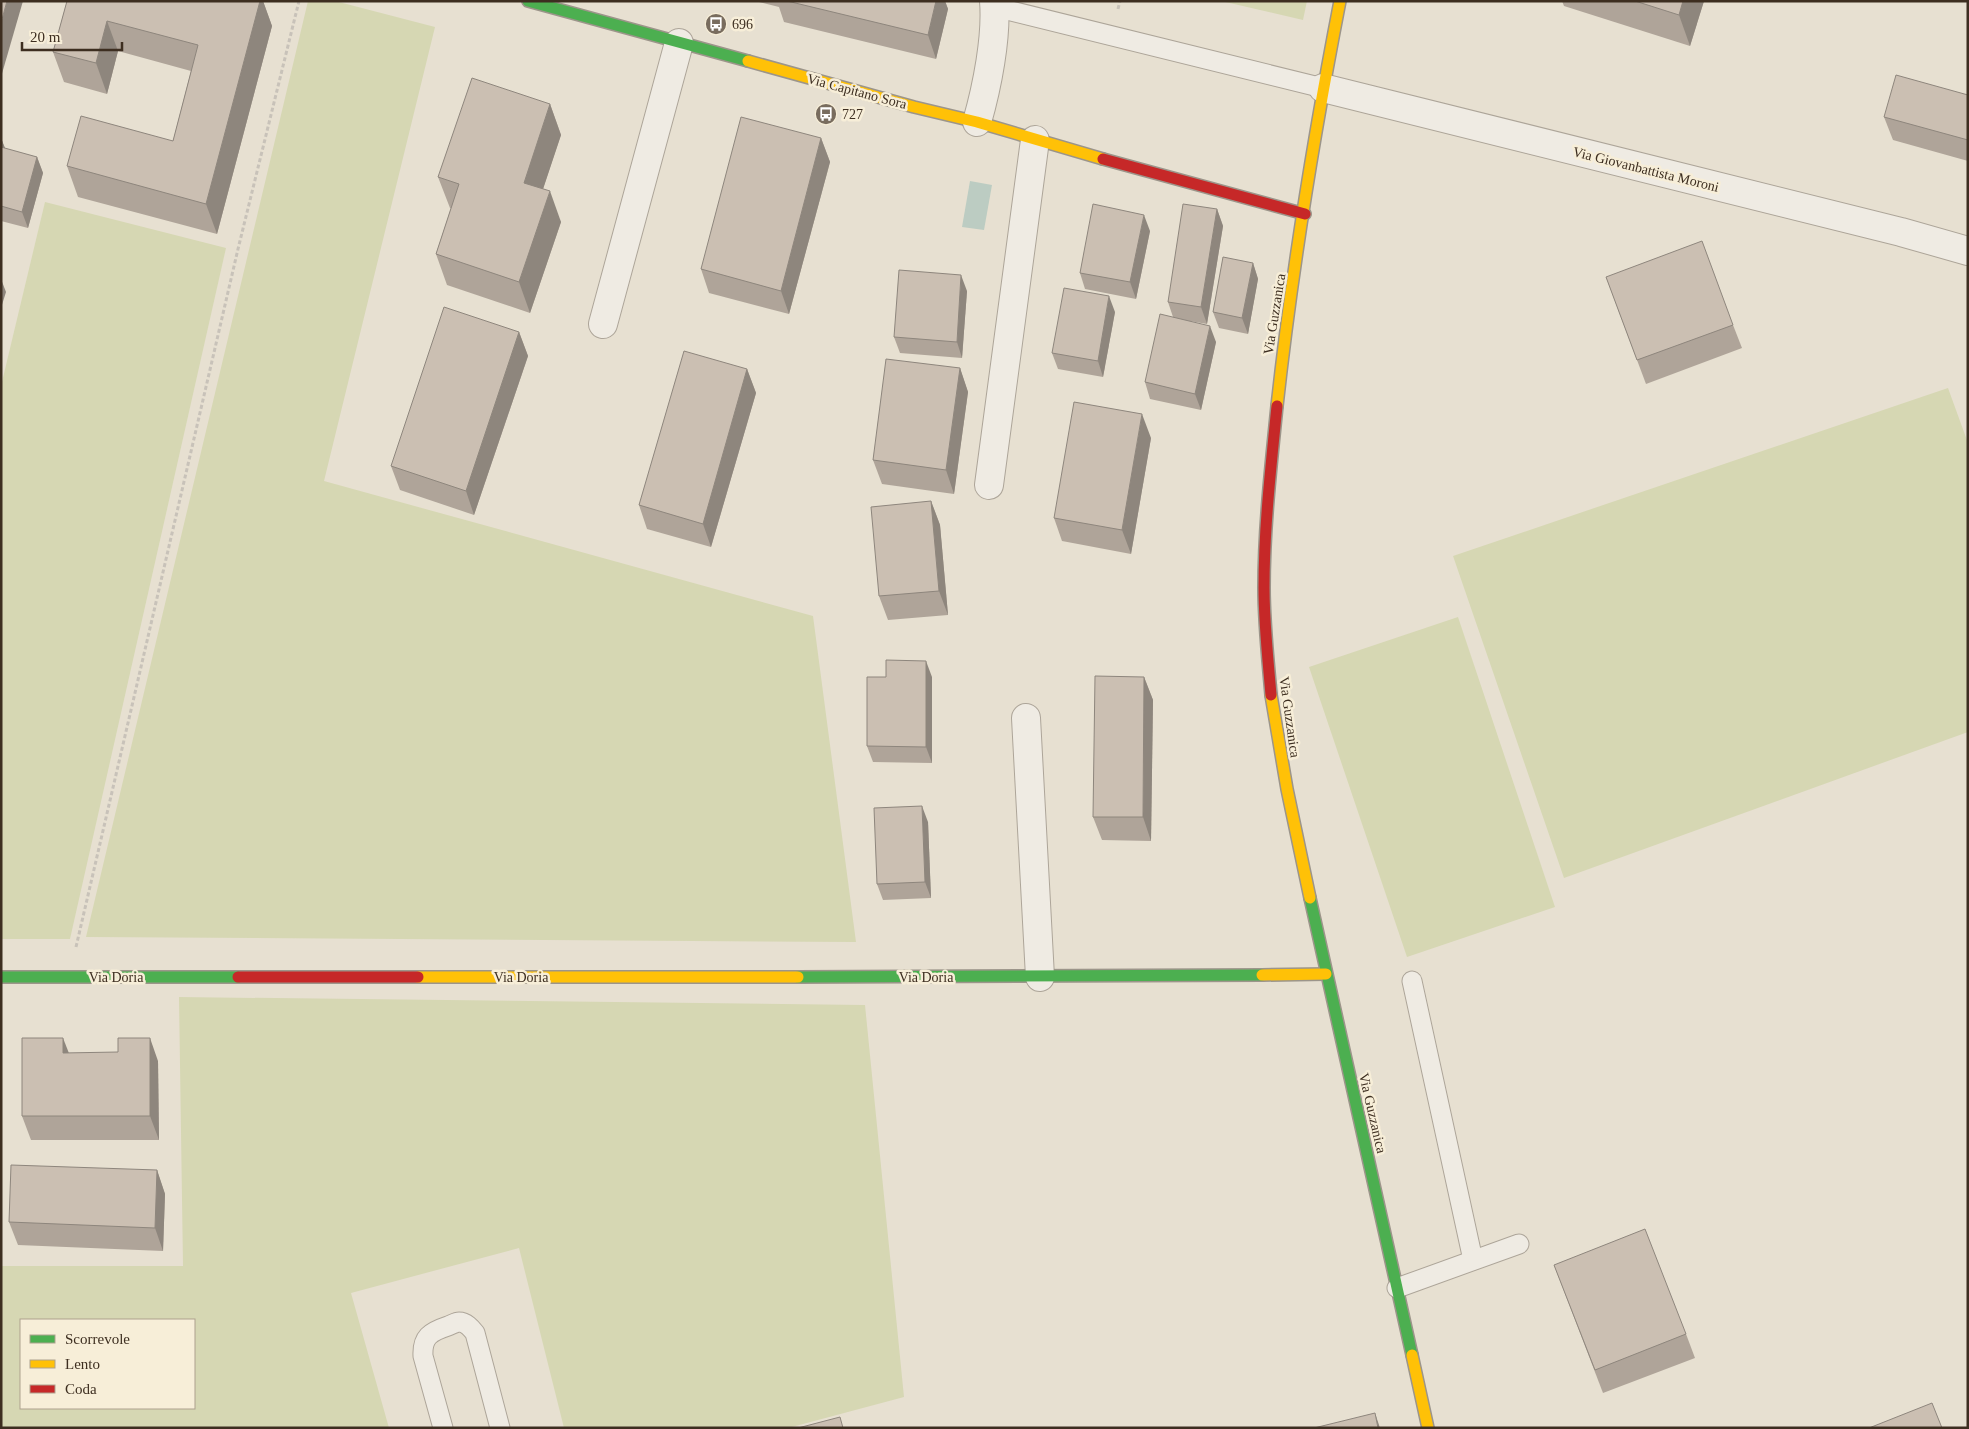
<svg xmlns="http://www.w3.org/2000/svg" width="1969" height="1429" font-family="Georgia,serif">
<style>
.green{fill:#d6d7b3;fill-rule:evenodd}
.water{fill:#bcccc2}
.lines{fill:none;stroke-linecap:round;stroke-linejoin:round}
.lane-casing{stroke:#ada599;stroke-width:21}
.street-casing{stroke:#ada599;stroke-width:30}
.fast-casing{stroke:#9c958a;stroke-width:14}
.slow-casing{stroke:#9c958a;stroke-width:14}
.jam-casing{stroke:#9c958a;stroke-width:14}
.path{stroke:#c8c2b9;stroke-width:3;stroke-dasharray:4 2.5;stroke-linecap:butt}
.lane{stroke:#efebe3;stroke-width:19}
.street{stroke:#efebe3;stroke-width:28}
.fast{stroke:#4caf50;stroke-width:11}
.slow{stroke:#ffc107;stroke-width:11}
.jam{stroke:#c62828;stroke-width:11}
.wall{fill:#afa499}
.shaded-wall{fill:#8e867d}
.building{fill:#cbbfb2;stroke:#8e867d}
.labels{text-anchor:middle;stroke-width:5;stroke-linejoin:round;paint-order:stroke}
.poi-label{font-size:14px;fill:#3d2e20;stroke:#f7eed8;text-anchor:start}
.street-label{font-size:14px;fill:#3d2e20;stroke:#f7eed8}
</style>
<rect width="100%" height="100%" fill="#e7e0d1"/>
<g class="green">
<path d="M 308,1 L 335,1 L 435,27 L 324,481 L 813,616 L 856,942 L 86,937 Z"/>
<path d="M 1221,1 L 1307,1 L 1303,20 Z"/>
<path d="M 45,202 L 226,248 L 70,939 L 1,939 L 1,386 Z"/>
<path d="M 1948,388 L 1968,443 L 1968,732 L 1564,878 L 1453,556 Z"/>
<path d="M 1458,617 L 1555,907 L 1407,957 L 1309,667 Z"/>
<path d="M 179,997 L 865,1005 L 904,1397 L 788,1428 L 564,1428 L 519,1248 L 351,1293 L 389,1428 L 1,1428 L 1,1266 L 183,1266 ZM 194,1320 L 194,1408 L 21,1408 L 21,1320 Z"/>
</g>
<path class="water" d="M 970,181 L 992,185 L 984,230 L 962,227 Z"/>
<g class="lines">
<g class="lane-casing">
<g id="lane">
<path d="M 995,7 L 1323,88"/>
<path d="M 1412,981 L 1473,1260"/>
<path d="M 1397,1288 L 1519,1244"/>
<path d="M 443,1428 L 423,1356 C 422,1337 430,1332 448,1326 C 451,1325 456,1322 459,1322 C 466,1322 471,1328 475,1333 L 500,1428"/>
</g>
</g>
<g class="street-casing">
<g id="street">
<path d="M 1323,88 L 1901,232 L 1968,251"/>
<path d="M 977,122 C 987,87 997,37 994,1"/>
<path d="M 603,324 L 679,43"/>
<path d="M 989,485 L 1035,140"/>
<path d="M 1026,718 L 1040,977"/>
</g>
</g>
<g class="fast-casing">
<g id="fast">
<path d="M 528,1 L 748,61"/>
<path d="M 1310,898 L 1412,1355"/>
<path d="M 1,977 L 238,977"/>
<path d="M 798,977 L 1262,975"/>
</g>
</g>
<g class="slow-casing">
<g id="slow">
<path d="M 748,61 L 914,107 L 977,122 L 1103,159"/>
<path d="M 1277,406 C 1292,270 1314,135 1340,1"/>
<path d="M 1271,695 L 1287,789 L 1310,898"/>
<path d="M 1262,975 L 1326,974"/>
<path d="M 418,977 L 798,977"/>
<path d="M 1412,1355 L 1428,1428"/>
</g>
</g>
<g class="jam-casing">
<g id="jam">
<path d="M 1103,159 L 1305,214"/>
<path d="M 1271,695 C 1268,659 1264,624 1264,588 C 1264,527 1271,466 1277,406"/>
<path d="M 238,977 L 418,977"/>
</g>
</g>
<g class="path">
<path d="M 1118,9 L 1120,1"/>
<path d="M 76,947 L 238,249 L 299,1"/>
</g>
<use href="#lane" class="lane"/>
<use href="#street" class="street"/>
<use href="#fast" class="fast"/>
<use href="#slow" class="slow"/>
<use href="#jam" class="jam"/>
</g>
<g class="wall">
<path d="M 67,1 L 263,1 L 272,26 L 217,234 L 78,197 L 67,166 L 173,141 L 191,71 L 118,51 L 107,94 L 64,82 L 53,52 Z"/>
<path d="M 755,1 L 945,1 L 948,9 L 936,59 L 784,22 L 779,7 Z"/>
<path d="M 1562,1 L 1704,1 L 1690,46 L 1564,6 Z"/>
<path d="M 1968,95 L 1968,161 L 1893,140 L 1884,117 Z"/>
<path d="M 550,104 L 561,135 L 543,189 L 561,222 L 530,313 L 447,285 L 436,254 L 451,208 L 450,208 L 438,177 Z"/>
<path d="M 1,138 L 5,149 L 37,157 L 43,173 L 28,228 L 1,221 Z"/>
<path d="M 821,138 L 830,162 L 789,314 L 709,293 L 701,269 Z"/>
<path d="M 1217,209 L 1223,226 L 1207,324 L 1190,321 L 1216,342 L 1201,410 L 1150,399 L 1145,382 L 1173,317 L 1168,302 Z"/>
<path d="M 1150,231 L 1136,299 L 1085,289 L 1080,273 Z"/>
<path d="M 1253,263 L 1258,279 L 1248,334 L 1219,328 L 1213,312 Z"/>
<path d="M 1606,277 L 1733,325 L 1742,348 L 1646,384 Z"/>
<path d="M 967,291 L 962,358 L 900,353 L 894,337 Z"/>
<path d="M 1115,312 L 1103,377 L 1058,369 L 1052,353 Z"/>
<path d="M 519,332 L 528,356 L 474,515 L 400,490 L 391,466 Z"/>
<path d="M 960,368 L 968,392 L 954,494 L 882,484 L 873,460 Z"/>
<path d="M 747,369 L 756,393 L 711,547 L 647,529 L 639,505 Z"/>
<path d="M 1151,438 L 1131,554 L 1062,541 L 1054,518 Z"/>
<path d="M 931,501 L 940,525 L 948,615 L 888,620 L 879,596 Z"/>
<path d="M 886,677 L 932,677 L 932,763 L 873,762 L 867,746 Z"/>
<path d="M 1144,677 L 1153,700 L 1151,841 L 1102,840 L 1093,817 Z"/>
<path d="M 928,822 L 931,898 L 883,900 L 877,884 Z"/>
<path d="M 68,1053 L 158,1061 L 159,1140 L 31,1140 L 22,1116 Z"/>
<path d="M 157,1170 L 165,1194 L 163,1251 L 18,1245 L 9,1222 Z"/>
<path d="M 1554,1265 L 1686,1334 L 1695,1358 L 1603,1393 Z"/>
</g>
<g class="shaded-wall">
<path d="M 7,1 L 23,1 L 1,77 L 1,23 Z"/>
<path d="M 260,1 L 263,1 L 272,26 L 217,234 L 206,204 Z"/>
<path d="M 936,1 L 945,1 L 948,9 L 936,59 L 928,35 Z"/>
<path d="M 1683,1 L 1704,1 L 1690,46 L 1679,15 Z"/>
<path d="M 107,21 L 118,51 L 107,94 L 96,63 Z"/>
<path d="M 550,104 L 561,135 L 535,213 L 524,183 Z"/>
<path d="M 1,138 L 7,153 L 1,155 Z"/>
<path d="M 821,138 L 830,162 L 789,314 L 781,291 Z"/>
<path d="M 37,157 L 43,173 L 28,228 L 22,212 Z"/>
<path d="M 550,191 L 561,222 L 530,313 L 519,282 Z"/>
<path d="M 1217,209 L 1223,226 L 1207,324 L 1201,307 Z"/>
<path d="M 1144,215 L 1150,231 L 1136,299 L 1130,282 Z"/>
<path d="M 1253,263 L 1258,279 L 1248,334 L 1242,318 Z"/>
<path d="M 961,275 L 967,291 L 962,358 L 957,342 Z"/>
<path d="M 1,279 L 6,292 L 1,308 Z"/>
<path d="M 1109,296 L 1115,312 L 1103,377 L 1098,361 Z"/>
<path d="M 1210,326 L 1216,342 L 1201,410 L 1195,394 Z"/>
<path d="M 519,332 L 528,356 L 474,515 L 466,491 Z"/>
<path d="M 960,368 L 968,392 L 954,494 L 946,470 Z"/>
<path d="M 747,369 L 756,393 L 711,547 L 703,524 Z"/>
<path d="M 1142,414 L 1151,438 L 1131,554 L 1122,530 Z"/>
<path d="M 931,501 L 940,525 L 948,615 L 939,591 Z"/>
<path d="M 926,661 L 932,677 L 932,763 L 926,747 Z"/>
<path d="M 1144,677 L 1153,700 L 1151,841 L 1143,817 Z"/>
<path d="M 922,806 L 928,822 L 931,898 L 925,882 Z"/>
<path d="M 63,1038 L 72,1061 L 63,1053 Z"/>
<path d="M 150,1038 L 158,1061 L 159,1140 L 150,1116 Z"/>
<path d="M 157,1170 L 165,1194 L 163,1251 L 155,1228 Z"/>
<path d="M 1375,1413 L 1380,1428 L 1378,1428 Z"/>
</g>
<g class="building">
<path d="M 1,1 L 7,1 L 1,23 Z"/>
<path d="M 67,1 L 260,1 L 206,204 L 67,166 L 81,116 L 173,141 L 198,45 L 107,21 L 96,63 L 53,52 Z"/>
<path d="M 787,1 L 936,1 L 928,35 Z"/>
<path d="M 1635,1 L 1683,1 L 1679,15 Z"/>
<path d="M 1896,75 L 1968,95 L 1968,140 L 1884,117 Z"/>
<path d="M 472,78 L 550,104 L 524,183 L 550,191 L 519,282 L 436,254 L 459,184 L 438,177 Z"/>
<path d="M 741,117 L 821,138 L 781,291 L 701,269 Z"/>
<path d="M 1,147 L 37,157 L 22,212 L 1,206 Z"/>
<path d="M 1093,204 L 1144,215 L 1130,282 L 1080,273 Z"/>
<path d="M 1183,204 L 1217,209 L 1201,307 L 1168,302 Z"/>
<path d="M 1702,241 L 1733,325 L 1637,360 L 1606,277 Z"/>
<path d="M 1223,257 L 1253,263 L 1242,318 L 1213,312 Z"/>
<path d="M 899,270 L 961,275 L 957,342 L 894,337 Z"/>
<path d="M 1064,288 L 1109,296 L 1098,361 L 1052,353 Z"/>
<path d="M 444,307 L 519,332 L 466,491 L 391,466 Z"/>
<path d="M 1160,314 L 1210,326 L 1195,394 L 1145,382 Z"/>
<path d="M 684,351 L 747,369 L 703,524 L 639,505 Z"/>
<path d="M 886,359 L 960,368 L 946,470 L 873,460 Z"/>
<path d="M 1074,402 L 1142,414 L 1122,530 L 1054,518 Z"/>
<path d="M 931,501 L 939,591 L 879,596 L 871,507 Z"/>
<path d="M 886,660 L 926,661 L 926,747 L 867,746 L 867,677 L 886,677 Z"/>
<path d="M 1095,676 L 1144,677 L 1143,817 L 1093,817 Z"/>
<path d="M 922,806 L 925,882 L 877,884 L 874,808 Z"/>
<path d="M 22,1038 L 63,1038 L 63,1053 L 118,1052 L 118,1038 L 150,1038 L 150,1116 L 22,1116 Z"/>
<path d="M 11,1165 L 157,1170 L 155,1228 L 9,1222 Z"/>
<path d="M 1645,1229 L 1686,1334 L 1595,1370 L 1554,1265 Z"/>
<path d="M 1932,1403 L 1942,1428 L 1869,1428 Z"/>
<path d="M 1375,1413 L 1378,1428 L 1314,1428 Z"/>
<path d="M 840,1417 L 843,1428 L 798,1428 Z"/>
</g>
<defs>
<g id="bus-disc" transform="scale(1.125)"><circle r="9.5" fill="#786c5e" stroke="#f7eed8"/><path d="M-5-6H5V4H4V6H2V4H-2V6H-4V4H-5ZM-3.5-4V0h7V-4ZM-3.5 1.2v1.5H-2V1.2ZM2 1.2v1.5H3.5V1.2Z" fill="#fff"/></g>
</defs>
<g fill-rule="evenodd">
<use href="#bus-disc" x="716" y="24"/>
<use href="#bus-disc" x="826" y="114"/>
</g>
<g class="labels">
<g class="poi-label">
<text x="732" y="29">696</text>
<text x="842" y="119">727</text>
</g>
<g class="street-label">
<text transform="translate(857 91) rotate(15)" y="5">Via Capitano Sora</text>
<text transform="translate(1646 169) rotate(14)" y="5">Via Giovanbattista Moroni</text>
<text transform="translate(1274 314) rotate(-81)" y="5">Via Guzzanica</text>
<text transform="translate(1290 717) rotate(82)" y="5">Via Guzzanica</text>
<text x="116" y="982">Via Doria</text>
<text x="521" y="982">Via Doria</text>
<text x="926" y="982">Via Doria</text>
<text transform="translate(1373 1113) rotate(77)" y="5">Via Guzzanica</text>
</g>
</g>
<rect width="1969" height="1429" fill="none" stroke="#3d2e20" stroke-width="5"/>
<rect x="20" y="1319" width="175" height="90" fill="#f7eed8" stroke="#ada18e"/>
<rect x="30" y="1335" width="25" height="8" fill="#4caf50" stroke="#ada18e"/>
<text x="65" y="1344" font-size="15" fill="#3d2e20">Scorrevole</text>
<rect x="30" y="1360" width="25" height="8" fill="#ffc107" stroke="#ada18e"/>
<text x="65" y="1369" font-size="15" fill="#3d2e20">Lento</text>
<rect x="30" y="1385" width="25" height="8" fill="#c62828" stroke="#ada18e"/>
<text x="65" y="1394" font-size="15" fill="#3d2e20">Coda</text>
<path d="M22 42v8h100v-8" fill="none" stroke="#3d2e20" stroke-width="2.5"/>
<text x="30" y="42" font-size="15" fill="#3d2e20" stroke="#f7eed8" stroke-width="4" paint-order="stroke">20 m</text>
</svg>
